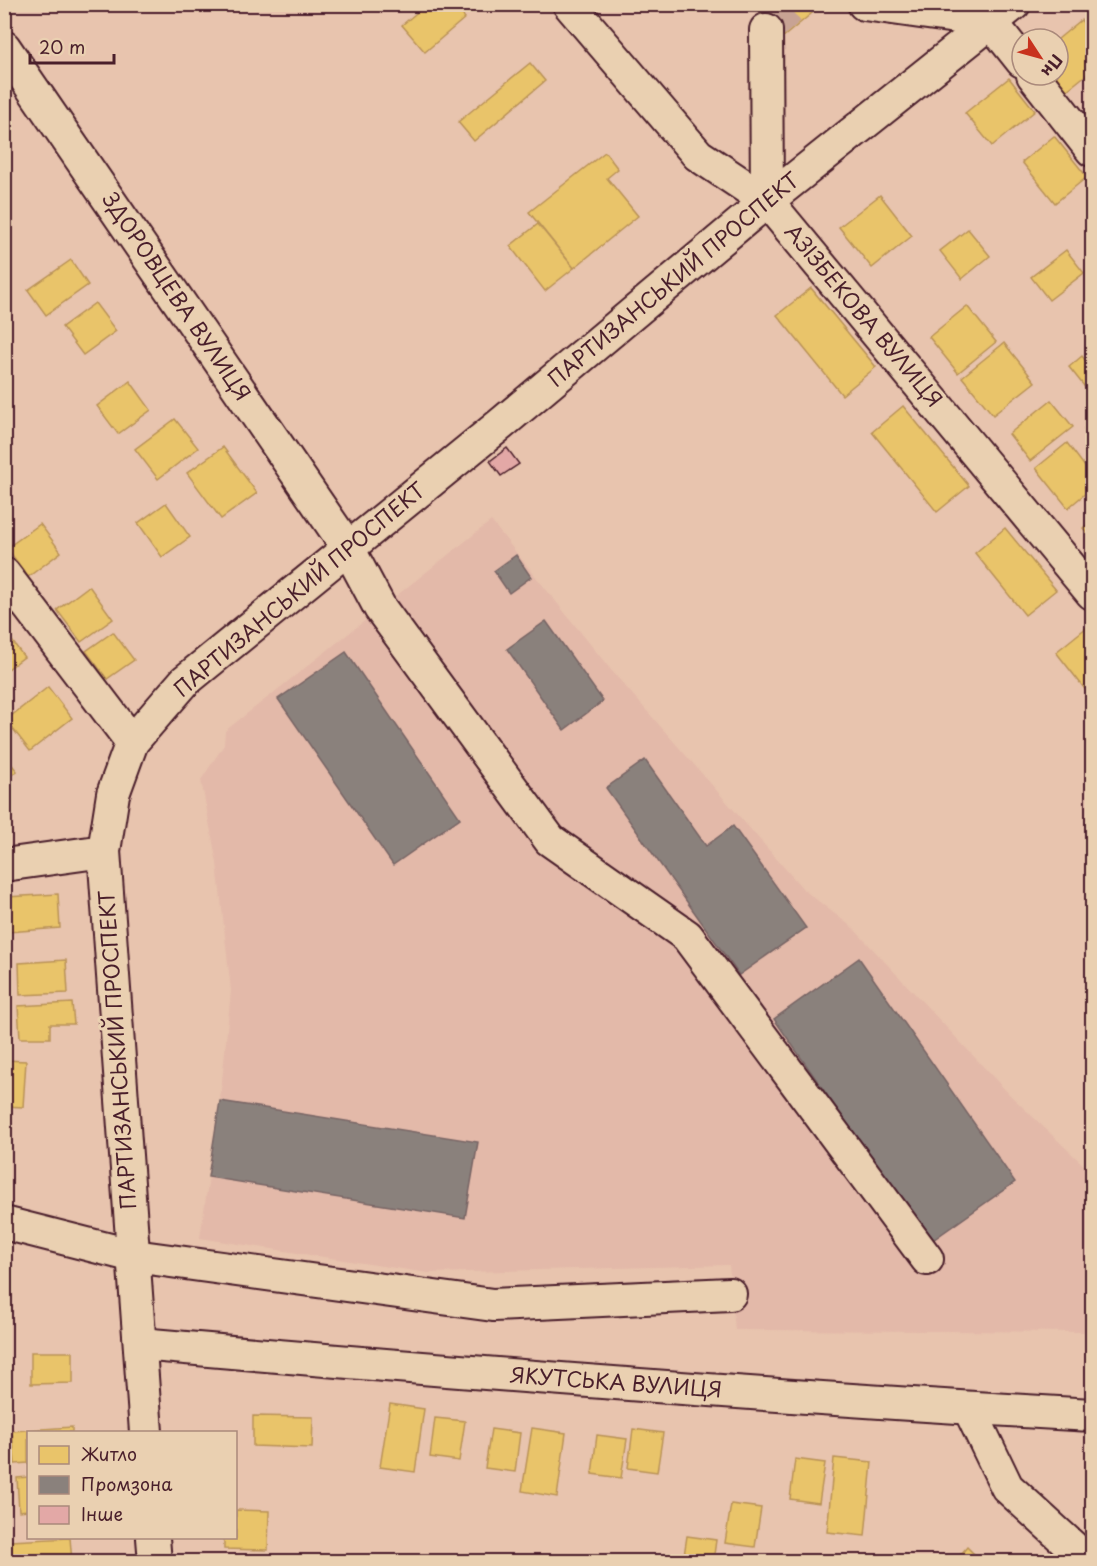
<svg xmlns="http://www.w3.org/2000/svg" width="1097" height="1566" font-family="'Playpen Sans',sans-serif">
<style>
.built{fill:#e3b9a9}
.homes{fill:#e9c46a;stroke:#b99257;stroke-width:1.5}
.industry{fill:#8a817c;stroke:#776464;stroke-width:1.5}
.building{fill:#e3a8a6;stroke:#4a1f2b;stroke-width:1.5}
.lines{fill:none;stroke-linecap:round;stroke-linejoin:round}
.minor-tunnel{stroke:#c8a394;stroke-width:32;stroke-dasharray:32 16;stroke-linecap:butt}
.minor-casing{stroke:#4a1f2b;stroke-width:36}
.minor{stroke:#ead0b1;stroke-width:32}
.labels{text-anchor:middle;stroke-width:6;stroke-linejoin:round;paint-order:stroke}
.street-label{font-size:21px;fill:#4a1f2b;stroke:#ead0b1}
</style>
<rect width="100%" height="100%" fill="#e8c4ae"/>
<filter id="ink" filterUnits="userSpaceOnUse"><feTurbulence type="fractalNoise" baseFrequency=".0167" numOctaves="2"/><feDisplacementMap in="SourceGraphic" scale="12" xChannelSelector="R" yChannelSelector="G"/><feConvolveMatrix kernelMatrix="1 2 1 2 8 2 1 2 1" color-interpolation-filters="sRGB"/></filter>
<g filter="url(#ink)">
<path class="built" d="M 491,521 L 611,670 L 804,890 L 853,928 L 1011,1096 L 1092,1173 L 1092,1332 L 735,1330 L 729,1265 L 428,1273 L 200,1238 L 220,1101 L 231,991 L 217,863 L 201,780 L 224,745 L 225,731 Z"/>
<g class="homes">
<path d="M 427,4 L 454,4 L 465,18 L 425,52 L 402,25 Z"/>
<path d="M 757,4 L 772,4 L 763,12 Z"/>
<path d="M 772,4 L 813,4 L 817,9 L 776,43 L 755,18 Z"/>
<path d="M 1081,20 L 1092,34 L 1092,70 L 1066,91 L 1053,75 L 1058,75 L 1058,39 Z"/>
<path d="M 530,63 L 545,81 L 474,141 L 458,122 Z"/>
<path d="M 1009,78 L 1035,111 L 992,146 L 965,113 Z"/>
<path d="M 1054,136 L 1087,177 L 1055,203 L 1022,162 Z"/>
<path d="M 605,152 L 618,169 L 607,178 L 638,216 L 574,268 L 529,212 Z"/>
<path d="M 880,195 L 912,236 L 872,268 L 839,227 Z"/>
<path d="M 538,224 L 574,268 L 545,291 L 510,246 Z"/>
<path d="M 968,229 L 990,256 L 962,279 L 940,251 Z"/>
<path d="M 1066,250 L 1084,273 L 1049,300 L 1031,277 Z"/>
<path d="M 71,260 L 88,285 L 46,315 L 28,290 Z"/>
<path d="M 811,288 L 876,367 L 842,395 L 777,315 Z"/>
<path d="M 95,303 L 116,331 L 83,355 L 62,327 Z"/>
<path d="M 967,306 L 996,342 L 958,373 L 929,337 Z"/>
<path d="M 1004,343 L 1035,382 L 993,415 L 962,377 Z"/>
<path d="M 1082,356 L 1092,369 L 1092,388 L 1088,391 L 1069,367 Z"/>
<path d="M 130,381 L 151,410 L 118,434 L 97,406 Z"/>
<path d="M 1051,400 L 1073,427 L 1030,461 L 1009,434 Z"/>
<path d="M 903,406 L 969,486 L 937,512 L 872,432 Z"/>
<path d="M 175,419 L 198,448 L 158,479 L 135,449 Z"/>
<path d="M 1092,423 L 1092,439 L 1084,429 Z"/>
<path d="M 1067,443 L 1092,476 L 1092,488 L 1068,508 L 1036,468 Z"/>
<path d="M 223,447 L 257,493 L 221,519 L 187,473 Z"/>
<path d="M 166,503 L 190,537 L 162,557 L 138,523 Z"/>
<path d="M 1092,520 L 1092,539 L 1083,528 Z"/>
<path d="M 40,524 L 61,552 L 28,577 L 7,548 Z"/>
<path d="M 1005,528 L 1056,590 L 1025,615 L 975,553 Z"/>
<path d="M 89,586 L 113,619 L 81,642 L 57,610 Z"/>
<path d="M 1087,627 L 1092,634 L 1092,698 L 1056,652 Z"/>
<path d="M 4,630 L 24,657 L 4,672 Z"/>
<path d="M 113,632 L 134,660 L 107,679 L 86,651 Z"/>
<path d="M 48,687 L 72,718 L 30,751 L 6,720 Z"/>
<path d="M 4,755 L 17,771 L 4,780 Z"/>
<path d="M 58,894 L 60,928 L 8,932 L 6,897 Z"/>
<path d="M 66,960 L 68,993 L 20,995 L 19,963 Z"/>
<path d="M 72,1003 L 74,1024 L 50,1024 L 50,1038 L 20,1038 L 18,1006 Z"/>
<path d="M 4,1060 L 26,1061 L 23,1107 L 4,1106 Z"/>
<path d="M 31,1352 L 73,1352 L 73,1383 L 31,1384 Z"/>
<path d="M 390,1404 L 424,1409 L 415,1472 L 380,1467 Z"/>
<path d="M 253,1416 L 313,1417 L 312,1448 L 253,1446 Z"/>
<path d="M 435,1418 L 465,1421 L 459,1461 L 430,1457 Z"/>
<path d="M 72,1427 L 72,1432 L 28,1432 L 28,1463 L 15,1464 L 12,1431 Z"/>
<path d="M 532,1428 L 566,1433 L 557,1497 L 522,1491 Z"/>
<path d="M 491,1429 L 520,1433 L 515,1472 L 485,1468 Z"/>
<path d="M 633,1429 L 663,1433 L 657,1472 L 628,1468 Z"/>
<path d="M 597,1435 L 627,1439 L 621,1478 L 592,1474 Z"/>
<path d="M 834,1458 L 872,1462 L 865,1536 L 827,1532 Z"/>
<path d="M 795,1459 L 825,1463 L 819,1503 L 790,1499 Z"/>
<path d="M 28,1477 L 28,1510 L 19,1511 L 17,1478 Z"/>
<path d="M 731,1504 L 761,1508 L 755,1547 L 725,1543 Z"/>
<path d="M 236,1510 L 269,1511 L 268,1550 L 224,1549 L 224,1538 L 236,1538 Z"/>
<path d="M 687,1536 L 716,1540 L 713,1562 L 683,1562 Z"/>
<path d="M 70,1538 L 72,1562 L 12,1562 L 10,1541 Z"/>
<path d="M 967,1547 L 982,1562 L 954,1562 Z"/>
</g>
<g class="industry">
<path d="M 516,555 L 531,577 L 509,593 L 494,571 Z"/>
<path d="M 546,621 L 603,701 L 564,730 L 507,649 Z"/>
<path d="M 346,652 L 460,818 L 393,865 L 278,699 Z"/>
<path d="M 645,760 L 706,846 L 733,826 L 806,928 L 739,975 L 606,788 Z"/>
<path d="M 859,958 L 1015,1182 L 930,1242 L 774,1019 Z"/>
<path d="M 220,1101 L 478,1142 L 465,1218 L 208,1177 Z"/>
</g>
<path class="building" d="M 507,448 L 519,464 L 501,476 L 490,461 Z"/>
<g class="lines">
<path class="minor-tunnel" d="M 766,30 L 796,4"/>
<g class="minor-casing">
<g id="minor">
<path d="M 569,4 L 698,155 L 767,201 L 1092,593"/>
<path d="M 864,4 L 991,22"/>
<path d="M 984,4 L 991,22 L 1022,61"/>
<path d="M 766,30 L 767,201"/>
<path d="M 4,47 L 348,548 L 380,608 L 550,840 L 687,936 L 927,1259"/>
<path d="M 1033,75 L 1092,150"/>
<path d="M 4,574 L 132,742"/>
<path d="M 4,865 L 104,851"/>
<path d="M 4,1223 L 134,1256 L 493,1305 L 730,1294"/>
<path d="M 140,1344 C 457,1372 775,1397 1092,1415"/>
<path d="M 969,1408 L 1007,1487 L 1089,1562"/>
<path d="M 146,1432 L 104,851 L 113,794 L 132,742 L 185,681 L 501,424 L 767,201 L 1014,4"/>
<path d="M 153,1538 L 155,1562"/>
</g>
</g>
<use href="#minor" class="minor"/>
</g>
</g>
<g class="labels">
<g class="street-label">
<text transform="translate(674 280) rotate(-40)" y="7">ПАРТИЗАНСЬКИЙ ПРОСПЕКТ</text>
<text transform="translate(176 297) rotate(56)" y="7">ЗДОРОВЦЕВА ВУЛИЦЯ</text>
<text transform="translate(863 316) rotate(50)" y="7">АЗІЗБЕКОВА ВУЛИЦЯ</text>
<text transform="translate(300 590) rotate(-40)" y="7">ПАРТИЗАНСЬКИЙ ПРОСПЕКТ</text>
<text transform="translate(118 1050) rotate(-94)" y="7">ПАРТИЗАНСЬКИЙ ПРОСПЕКТ</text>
<text transform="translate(616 1383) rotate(4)" y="7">ЯКУТСЬКА ВУЛИЦЯ</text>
</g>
</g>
<rect width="1097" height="1566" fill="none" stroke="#ead0b1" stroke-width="24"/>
<rect x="12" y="12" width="1073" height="1542" fill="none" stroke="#4a1f2b" stroke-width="2" filter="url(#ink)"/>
<rect x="27" y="1431" width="210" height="108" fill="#ead0b1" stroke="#aa897b" stroke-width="1.5"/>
<rect x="39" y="1446" width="30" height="18" fill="#e9c46a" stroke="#aa897b" stroke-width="1.5"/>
<text x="81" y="1461" font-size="18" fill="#4a1f2b">Житло</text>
<rect x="39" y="1476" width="30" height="18" fill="#8a817c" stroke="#aa897b" stroke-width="1.5"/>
<text x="81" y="1491" font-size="18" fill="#4a1f2b">Промзона</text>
<rect x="39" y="1506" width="30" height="18" fill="#e3a8a6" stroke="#aa897b" stroke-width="1.5"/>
<text x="81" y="1521" font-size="18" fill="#4a1f2b">Інше</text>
<g transform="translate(1040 57) rotate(126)"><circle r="28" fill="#ead0b1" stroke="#aa897b" stroke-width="1.5"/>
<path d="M0-4.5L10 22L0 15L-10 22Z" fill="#c8321e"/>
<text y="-9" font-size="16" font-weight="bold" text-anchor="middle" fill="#4a1f2b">Пн</text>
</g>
<path d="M30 54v9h84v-9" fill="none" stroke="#4a1f2b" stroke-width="3"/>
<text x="39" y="54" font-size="18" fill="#4a1f2b" stroke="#ead0b1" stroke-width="4.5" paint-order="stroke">20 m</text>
</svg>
